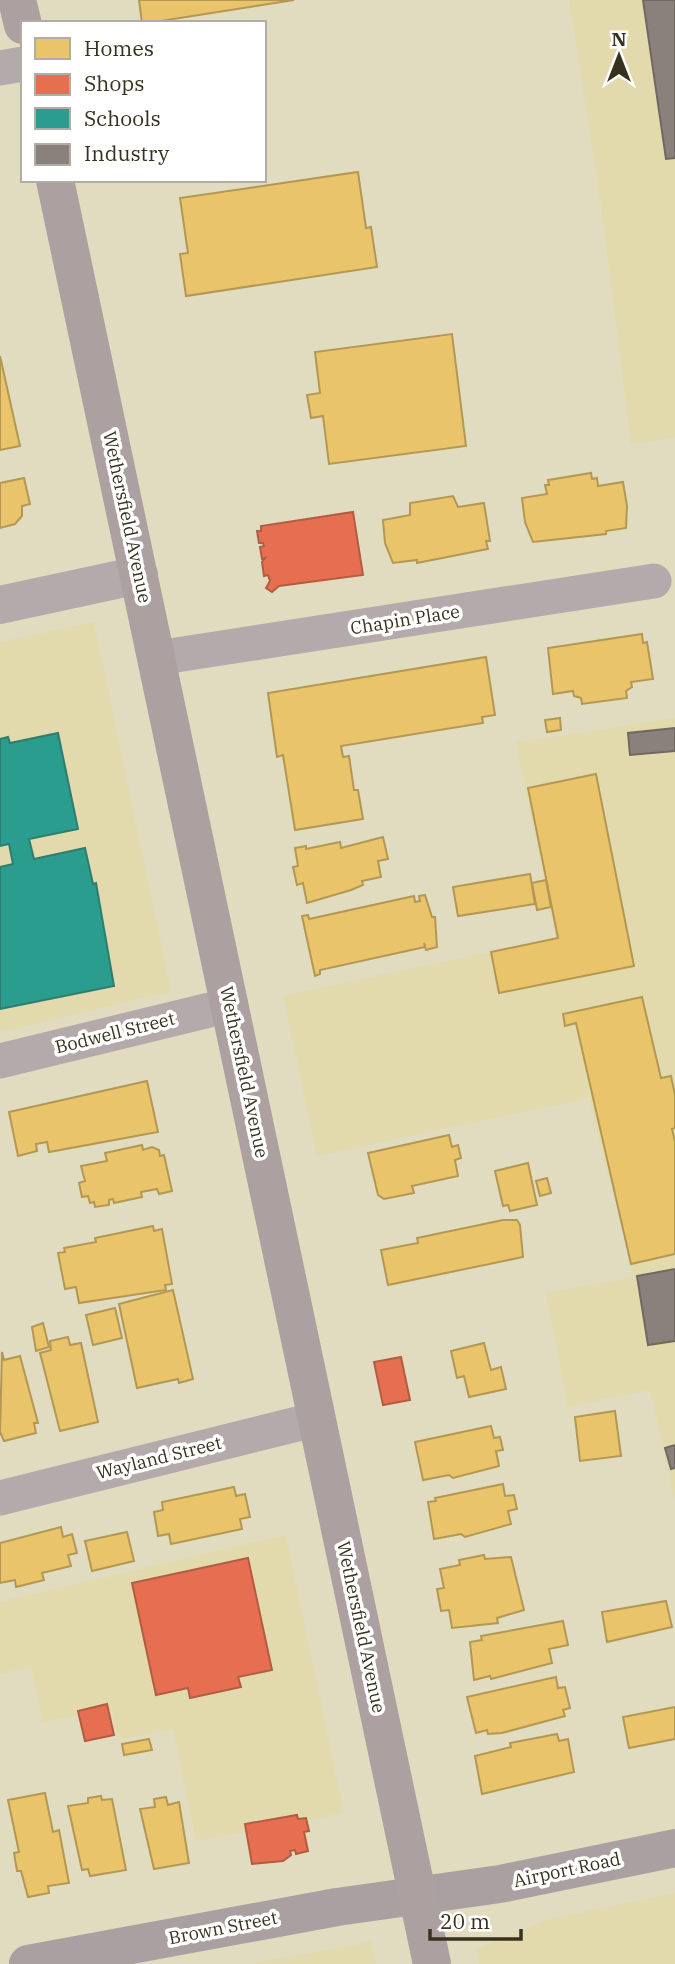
<svg xmlns="http://www.w3.org/2000/svg" width="675" height="1964" font-family="'IBM Plex Serif',serif">
<style>
.built{fill:#e2daad}
.homes{fill:#e9c46a;stroke:#b39853;stroke-width:2}
.shops{fill:#e76f51;stroke:#b25d42;stroke-width:2}
.schools{fill:#2a9d8f;stroke:#2e7d6d;stroke-width:2}
.industry{fill:#8a817c;stroke:#716960;stroke-width:2}
.lines{fill:none;stroke-linecap:round;stroke-linejoin:round}
.minor{stroke:#b4aaab;stroke-width:35}
.tertiary{stroke:#b4aaab;stroke-width:38}
.secondary{stroke:#aa9fa1;stroke-width:38}
.primary{stroke:#aca0a0;stroke-width:38}
.labels{text-anchor:middle;stroke-width:7;stroke-linejoin:round;paint-order:stroke}
.street-label{font-size:18px;fill:#36321e;stroke:#fff}
</style>
<rect width="100%" height="100%" fill="#e1dbbf"/>
<g class="built">
<path d="M 569,0 L 675,0 L 675,437 L 631,444 L 600,199 Z"/>
<path d="M 94,622 L 171,991 L 0,1032 L 0,642 Z"/>
<path d="M 675,718 L 675,1500 L 650,1390 L 568,1406 L 546,1293 L 634,1277 L 589,1098 L 317,1156 L 283,996 L 556,938 L 516,743 Z"/>
<path d="M 286,1535 L 344,1813 L 196,1841 L 173,1729 L 118,1740 L 111,1709 L 43,1722 L 31,1667 L 0,1674 L 0,1602 Z"/>
<path d="M 675,1893 L 675,1964 L 479,1964 L 476,1949 L 547,1920 Z"/>
<path d="M 371,1942 L 376,1964 L 250,1964 Z"/>
</g>
<g class="homes">
<path d="M 139,0 L 294,0 L 148,23 L 142,23 Z"/>
<path d="M 358,172 L 366,228 L 371,227 L 377,267 L 186,296 L 180,254 L 188,253 L 180,198 Z"/>
<path d="M 452,334 L 466,446 L 329,464 L 323,416 L 311,418 L 307,395 L 320,393 L 315,352 Z"/>
<path d="M 0,356 L 20,446 L 0,450 Z"/>
<path d="M 591,473 L 592,479 L 597,478 L 598,486 L 623,482 L 627,506 L 626,528 L 606,531 L 606,534 L 533,542 L 525,522 L 522,498 L 547,494 L 545,485 L 549,485 L 548,480 Z"/>
<path d="M 24,478 L 30,504 L 22,506 L 22,516 L 15,524 L 0,528 L 0,483 Z"/>
<path d="M 453,496 L 458,507 L 484,503 L 490,541 L 486,541 L 488,549 L 417,563 L 417,560 L 393,563 L 385,543 L 383,520 L 410,515 L 410,503 Z"/>
<path d="M 642,634 L 643,643 L 647,642 L 653,679 L 631,682 L 632,687 L 626,691 L 627,698 L 582,704 L 581,698 L 574,696 L 573,691 L 553,694 L 548,648 Z"/>
<path d="M 486,657 L 495,715 L 482,717 L 483,723 L 341,746 L 343,757 L 349,756 L 354,790 L 358,790 L 363,819 L 295,830 L 283,755 L 277,757 L 268,693 Z"/>
<path d="M 560,718 L 561,730 L 547,732 L 545,720 Z"/>
<path d="M 596,774 L 634,966 L 499,993 L 491,952 L 558,938 L 528,788 Z"/>
<path d="M 383,837 L 388,859 L 378,861 L 381,877 L 362,881 L 363,885 L 351,890 L 307,903 L 303,883 L 297,885 L 293,867 L 298,866 L 295,848 L 306,846 L 306,849 L 340,842 L 341,848 Z"/>
<path d="M 530,874 L 535,904 L 458,916 L 453,887 Z"/>
<path d="M 546,880 L 551,907 L 537,910 L 532,883 Z"/>
<path d="M 425,895 L 432,917 L 435,917 L 437,947 L 426,950 L 424,943 L 425,947 L 320,970 L 320,974 L 315,976 L 302,916 L 308,915 L 309,919 L 414,896 L 415,902 L 420,901 L 419,896 Z"/>
<path d="M 642,997 L 661,1078 L 671,1076 L 675,1095 L 675,1128 L 672,1129 L 675,1142 L 675,1254 L 631,1264 L 576,1023 L 565,1026 L 563,1014 Z"/>
<path d="M 147,1081 L 158,1132 L 49,1152 L 47,1142 L 36,1144 L 37,1151 L 18,1156 L 9,1112 Z"/>
<path d="M 449,1135 L 452,1147 L 458,1145 L 461,1158 L 455,1160 L 458,1176 L 412,1186 L 414,1193 L 384,1199 L 378,1195 L 368,1153 Z"/>
<path d="M 142,1145 L 143,1150 L 152,1147 L 159,1150 L 160,1156 L 164,1155 L 172,1191 L 159,1194 L 157,1189 L 141,1192 L 142,1197 L 114,1203 L 113,1199 L 109,1200 L 109,1205 L 95,1207 L 94,1202 L 90,1203 L 88,1196 L 82,1197 L 79,1183 L 85,1181 L 81,1166 L 107,1161 L 105,1153 Z"/>
<path d="M 528,1163 L 537,1205 L 510,1211 L 508,1205 L 503,1206 L 495,1171 Z"/>
<path d="M 547,1178 L 551,1193 L 540,1196 L 536,1181 Z"/>
<path d="M 503,1220 L 517,1220 L 520,1225 L 523,1257 L 388,1285 L 381,1250 L 418,1243 L 417,1238 Z"/>
<path d="M 153,1226 L 154,1231 L 162,1229 L 172,1284 L 165,1285 L 166,1290 L 79,1303 L 76,1287 L 65,1289 L 58,1253 L 65,1252 L 64,1248 L 96,1242 L 95,1238 Z"/>
<path d="M 173,1290 L 193,1379 L 179,1383 L 178,1379 L 137,1388 L 119,1304 Z"/>
<path d="M 115,1308 L 122,1338 L 93,1345 L 86,1315 Z"/>
<path d="M 43,1323 L 49,1347 L 36,1351 L 32,1327 Z"/>
<path d="M 68,1337 L 70,1345 L 81,1343 L 98,1422 L 60,1431 L 40,1353 L 51,1350 L 50,1341 Z"/>
<path d="M 484,1343 L 491,1370 L 501,1367 L 506,1389 L 469,1397 L 464,1376 L 457,1378 L 451,1351 Z"/>
<path d="M 2,1352 L 4,1360 L 20,1356 L 38,1423 L 34,1423 L 36,1433 L 4,1441 L 0,1432 Z"/>
<path d="M 615,1411 L 621,1456 L 580,1461 L 575,1417 Z"/>
<path d="M 491,1426 L 494,1438 L 500,1437 L 503,1450 L 496,1451 L 499,1466 L 453,1478 L 449,1475 L 423,1480 L 415,1442 Z"/>
<path d="M 503,1484 L 505,1496 L 514,1495 L 517,1509 L 508,1511 L 511,1524 L 465,1537 L 461,1534 L 434,1539 L 428,1502 L 436,1501 L 435,1498 Z"/>
<path d="M 234,1487 L 236,1496 L 245,1494 L 250,1517 L 240,1519 L 242,1529 L 171,1544 L 169,1534 L 158,1536 L 154,1512 L 163,1510 L 162,1502 Z"/>
<path d="M 61,1527 L 63,1537 L 72,1534 L 77,1553 L 68,1555 L 71,1566 L 42,1573 L 44,1580 L 16,1587 L 15,1580 L 0,1583 L 0,1543 Z"/>
<path d="M 127,1532 L 134,1561 L 92,1571 L 85,1541 Z"/>
<path d="M 484,1555 L 485,1559 L 511,1557 L 524,1610 L 497,1618 L 498,1623 L 452,1628 L 449,1610 L 441,1611 L 437,1589 L 444,1588 L 440,1569 L 460,1565 L 459,1560 Z"/>
<path d="M 666,1601 L 672,1627 L 607,1642 L 602,1612 Z"/>
<path d="M 563,1621 L 568,1645 L 549,1649 L 552,1663 L 491,1679 L 490,1676 L 474,1680 L 470,1642 L 482,1640 L 481,1636 Z"/>
<path d="M 556,1677 L 558,1688 L 565,1687 L 570,1708 L 563,1710 L 565,1716 L 502,1733 L 488,1734 L 487,1730 L 476,1733 L 467,1697 Z"/>
<path d="M 675,1707 L 675,1739 L 629,1748 L 623,1717 Z"/>
<path d="M 557,1734 L 559,1741 L 568,1739 L 574,1772 L 482,1794 L 475,1756 L 511,1747 L 510,1743 Z"/>
<path d="M 149,1739 L 152,1750 L 124,1755 L 122,1744 Z"/>
<path d="M 45,1793 L 53,1832 L 59,1830 L 69,1883 L 48,1886 L 49,1893 L 28,1897 L 21,1871 L 17,1871 L 14,1853 L 19,1852 L 8,1800 Z"/>
<path d="M 101,1796 L 102,1800 L 112,1799 L 126,1870 L 90,1876 L 88,1869 L 82,1870 L 68,1806 L 88,1803 L 88,1798 Z"/>
<path d="M 166,1797 L 168,1805 L 179,1802 L 189,1863 L 154,1869 L 140,1809 L 155,1807 L 154,1799 Z"/>
</g>
<g class="shops">
<path d="M 353,512 L 363,575 L 279,586 L 272,592 L 266,588 L 270,581 L 268,575 L 264,576 L 262,562 L 265,558 L 262,559 L 260,547 L 264,546 L 263,543 L 259,543 L 257,531 L 261,531 L 261,526 Z"/>
<path d="M 401,1357 L 410,1400 L 383,1405 L 374,1362 Z"/>
<path d="M 248,1558 L 272,1670 L 238,1677 L 241,1687 L 190,1698 L 188,1688 L 156,1695 L 132,1583 Z"/>
<path d="M 107,1704 L 114,1735 L 85,1741 L 78,1711 Z"/>
<path d="M 297,1815 L 298,1819 L 306,1818 L 309,1831 L 304,1832 L 308,1851 L 296,1854 L 295,1850 L 290,1851 L 291,1855 L 283,1861 L 252,1864 L 245,1824 Z"/>
</g>
<path class="schools" d="M 58,733 L 78,829 L 29,839 L 34,859 L 85,848 L 93,884 L 96,883 L 114,986 L 0,1009 L 0,867 L 13,864 L 9,844 L 0,846 L 0,739 L 8,737 L 10,743 Z"/>
<g class="industry">
<path d="M 643,0 L 675,0 L 675,158 L 666,159 Z"/>
<path d="M 675,728 L 675,751 L 630,755 L 628,733 Z"/>
<path d="M 675,1269 L 675,1341 L 648,1345 L 637,1276 Z"/>
<path d="M 675,1445 L 675,1468 L 671,1469 L 665,1448 Z"/>
</g>
<g class="lines">
<g class="minor">
<path d="M 0,68 L 23,64"/>
<path d="M 157,658 L 654,581"/>
<path d="M 0,1061 L 230,1005"/>
<path d="M 0,1498 L 317,1419"/>
</g>
<path class="tertiary" d="M 0,605 L 139,575"/>
<path class="secondary" d="M 28,1964 L 337,1907 L 500,1884 L 675,1848"/>
<g class="primary">
<path d="M 17,0 L 23,25"/>
<path d="M 55,180 L 432,1964"/>
</g>
</g>
<g class="labels">
<g class="street-label">
<text transform="translate(127 517) rotate(78)" y="6">Wethersfield Avenue</text>
<text transform="translate(405 620) rotate(-9)" y="6">Chapin Place</text>
<text transform="translate(115 1033) rotate(-14)" y="6">Bodwell Street</text>
<text transform="translate(244 1072) rotate(78)" y="6">Wethersfield Avenue</text>
<text transform="translate(159 1458) rotate(-14)" y="6">Wayland Street</text>
<text transform="translate(361 1627) rotate(78)" y="6">Wethersfield Avenue</text>
<text transform="translate(567 1870) rotate(-12)" y="6">Airport Road</text>
<text transform="translate(223 1928) rotate(-11)" y="6">Brown Street</text>
</g>
</g>
<rect x="21" y="21" width="245" height="161" fill="#ffffff" stroke="#afada5" stroke-width="2"/>
<rect x="35" y="38" width="35" height="21" fill="#e9c46a" stroke="#afada5" stroke-width="2"/>
<text x="84" y="56" font-size="21" fill="#36321e">Homes</text>
<rect x="35" y="74" width="35" height="21" fill="#e76f51" stroke="#afada5" stroke-width="2"/>
<text x="84" y="91" font-size="21" fill="#36321e">Shops</text>
<rect x="35" y="108" width="35" height="21" fill="#2a9d8f" stroke="#afada5" stroke-width="2"/>
<text x="84" y="126" font-size="21" fill="#36321e">Schools</text>
<rect x="35" y="144" width="35" height="21" fill="#8a817c" stroke="#afada5" stroke-width="2"/>
<text x="84" y="161" font-size="21" fill="#36321e">Industry</text>
<g transform="translate(619 56)" stroke="#ffffff" stroke-width="5" paint-order="stroke">
<path d="M0-5L12 26L0 18L-12 26Z" fill="#36321e"/>
<text y="-10" font-size="19" font-weight="bold" text-anchor="middle" fill="#36321e">N</text>
</g>
<path d="M430 1929v10h91v-10" fill="none" stroke="#36321e" stroke-width="3.5"/>
<text x="440" y="1929" font-size="21" fill="#36321e" stroke="#ffffff" stroke-width="5" paint-order="stroke">20 m</text>
</svg>
